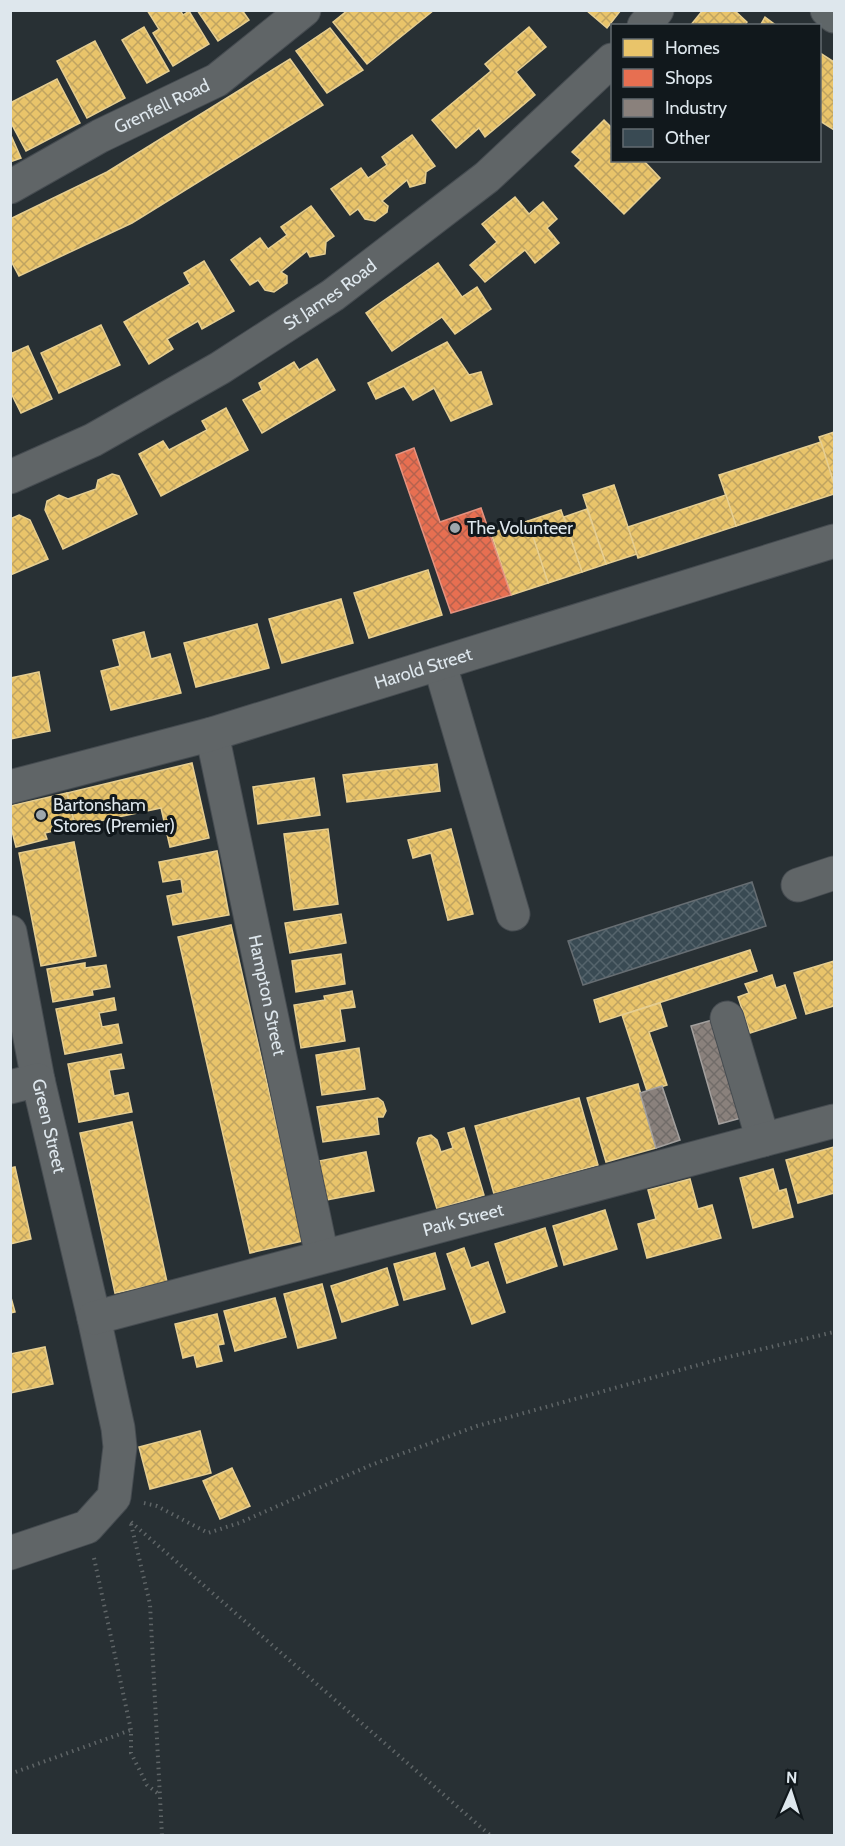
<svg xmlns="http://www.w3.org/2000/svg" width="845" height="1846" font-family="Cabin,sans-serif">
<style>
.homes{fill:url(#homes-cross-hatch);stroke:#e6ce91;stroke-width:1.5}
.shops{fill:url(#shops-cross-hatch);stroke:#e49380;stroke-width:1.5}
.industry{fill:url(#industry-cross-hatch);stroke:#a3a09e;stroke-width:1.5}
.building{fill:url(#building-cross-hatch);stroke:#666d72;stroke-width:1.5}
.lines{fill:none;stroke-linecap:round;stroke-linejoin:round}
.minor-casing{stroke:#464c51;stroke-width:35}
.major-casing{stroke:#464c51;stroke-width:35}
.path{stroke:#5f6567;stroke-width:4;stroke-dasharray:1.5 4.5;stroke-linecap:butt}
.minor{stroke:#606567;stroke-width:33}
.major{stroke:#5f6668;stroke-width:33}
.poi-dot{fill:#9ea7ac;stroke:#11181c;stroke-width:2}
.labels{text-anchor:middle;stroke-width:6;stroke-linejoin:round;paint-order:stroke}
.street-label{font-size:18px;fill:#dee7ed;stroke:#11181c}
.poi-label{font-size:18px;fill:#dee7ed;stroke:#11181c;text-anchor:start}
</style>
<defs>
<pattern id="homes-cross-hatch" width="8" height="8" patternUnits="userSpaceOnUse" patternTransform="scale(1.5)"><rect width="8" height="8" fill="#e9c46a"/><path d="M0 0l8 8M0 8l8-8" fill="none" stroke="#c0a461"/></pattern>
<pattern id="shops-cross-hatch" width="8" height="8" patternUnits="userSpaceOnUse" patternTransform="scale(1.5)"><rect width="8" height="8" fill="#e76f51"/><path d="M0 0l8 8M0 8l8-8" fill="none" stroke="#b6624e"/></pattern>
<pattern id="industry-cross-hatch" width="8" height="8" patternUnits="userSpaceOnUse" patternTransform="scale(1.5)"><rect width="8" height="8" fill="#8a817c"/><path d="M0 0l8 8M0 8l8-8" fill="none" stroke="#716c69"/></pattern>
<pattern id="building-cross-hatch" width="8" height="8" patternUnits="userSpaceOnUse" patternTransform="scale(1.5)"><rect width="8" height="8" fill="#394a53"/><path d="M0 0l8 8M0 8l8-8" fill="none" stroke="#55646c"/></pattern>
</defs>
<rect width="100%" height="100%" fill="#283034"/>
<g class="homes">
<path d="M 147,10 L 180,10 L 183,15 L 189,11 L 209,44 L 173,66 L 153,33 L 159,29 Z"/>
<path d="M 197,10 L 242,10 L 249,20 L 218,41 Z"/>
<path d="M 348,10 L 434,10 L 367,64 L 333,22 Z"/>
<path d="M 586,10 L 621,10 L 607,28 Z"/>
<path d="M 703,10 L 734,10 L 747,22 L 744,26 L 690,26 Z"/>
<path d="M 765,17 L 777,26 L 760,26 Z"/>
<path d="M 144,27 L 169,71 L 147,83 L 122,40 Z"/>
<path d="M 529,27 L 546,47 L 516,72 L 535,95 L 485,137 L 479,128 L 456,148 L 432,120 L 491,71 L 485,64 Z"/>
<path d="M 330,28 L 363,70 L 327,93 L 296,51 Z"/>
<path d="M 95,41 L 125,98 L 87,118 L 57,61 Z"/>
<path d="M 820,53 L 834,62 L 834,130 L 820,121 Z"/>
<path d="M 290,59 L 323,105 L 132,223 L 19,276 L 10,259 L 10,219 L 107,172 Z"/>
<path d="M 57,79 L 80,123 L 26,151 L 10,121 L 10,103 Z"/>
<path d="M 604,120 L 612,128 L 612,160 L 643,160 L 660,178 L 624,214 L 575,166 L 581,160 L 572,152 Z"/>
<path d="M 10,133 L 21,158 L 10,162 Z"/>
<path d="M 412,135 L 435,166 L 426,172 L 425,183 L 410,187 L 407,180 L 382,201 L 388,206 L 387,212 L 375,221 L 365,219 L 358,209 L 350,215 L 331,189 L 361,168 L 368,178 L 387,165 L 382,157 Z"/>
<path d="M 515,197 L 529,214 L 543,202 L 557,219 L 547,228 L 559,243 L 535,263 L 525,250 L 485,282 L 470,265 L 497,242 L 482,224 Z"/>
<path d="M 311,206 L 334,236 L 326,242 L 325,254 L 310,257 L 307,251 L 281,272 L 287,276 L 287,283 L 274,292 L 265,290 L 258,280 L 250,285 L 231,260 L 260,238 L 268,249 L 287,235 L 281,227 Z"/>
<path d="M 204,261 L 234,311 L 202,329 L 198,321 L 167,339 L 173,349 L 149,364 L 124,322 L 190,284 L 184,273 Z"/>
<path d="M 438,263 L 462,297 L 477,287 L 491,309 L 455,334 L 442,317 L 392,351 L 366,313 Z"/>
<path d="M 101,325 L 120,365 L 59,393 L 41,353 Z"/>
<path d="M 447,342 L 469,375 L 481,372 L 492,404 L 451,421 L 434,388 L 413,400 L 404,386 L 376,399 L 368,383 Z"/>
<path d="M 28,346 L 52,399 L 21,413 L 10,391 L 10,354 Z"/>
<path d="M 317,359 L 335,390 L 262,433 L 243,400 L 262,390 L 259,383 L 294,362 L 299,370 Z"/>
<path d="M 226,408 L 248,450 L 161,496 L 139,454 L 163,441 L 169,450 L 207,430 L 202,421 Z"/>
<path d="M 834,432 L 834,484 L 819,437 Z"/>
<path d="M 821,442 L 834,484 L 834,494 L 736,526 L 719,475 Z"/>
<path d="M 112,474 L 119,476 L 137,514 L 63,549 L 45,510 L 47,501 L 59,495 L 68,499 L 96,489 L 98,480 Z"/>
<path d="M 614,485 L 637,554 L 606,564 L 583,495 Z"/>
<path d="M 726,495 L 736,526 L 638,558 L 628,527 Z"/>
<path d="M 587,509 L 606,564 L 582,572 L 564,517 Z"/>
<path d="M 561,510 L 582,572 L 548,583 L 528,521 Z"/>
<path d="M 19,515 L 30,520 L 48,559 L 10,575 L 10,519 Z"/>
<path d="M 528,521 L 548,583 L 511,595 L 491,533 Z"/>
<path d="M 428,570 L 442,615 L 369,638 L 354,593 Z"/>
<path d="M 341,599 L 353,643 L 282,663 L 269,619 Z"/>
<path d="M 257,624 L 269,668 L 196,687 L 184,643 Z"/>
<path d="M 144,632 L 151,659 L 170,654 L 181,693 L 111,710 L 101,671 L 120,666 L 113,640 Z"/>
<path d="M 39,672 L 50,731 L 10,739 L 10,678 Z"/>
<path d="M 192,763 L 209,838 L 170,847 L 161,808 L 75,826 L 67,793 Z"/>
<path d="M 437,764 L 440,791 L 347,802 L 343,775 Z"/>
<path d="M 314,778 L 320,815 L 258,824 L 253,787 Z"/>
<path d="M 67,793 L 75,826 L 45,833 L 47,839 L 16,847 L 10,823 L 10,806 Z"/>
<path d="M 328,829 L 338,904 L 294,910 L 284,834 Z"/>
<path d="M 451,829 L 473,914 L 448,920 L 431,853 L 413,858 L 408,840 Z"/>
<path d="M 74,842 L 96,956 L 41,966 L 19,853 Z"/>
<path d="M 217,851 L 229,915 L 173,925 L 167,896 L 183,893 L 181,879 L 163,882 L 159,862 Z"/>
<path d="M 341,914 L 346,943 L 290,953 L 285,923 Z"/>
<path d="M 231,925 L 303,1241 L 250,1253 L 178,937 Z"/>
<path d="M 750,950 L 757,971 L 600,1022 L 594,1000 Z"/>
<path d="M 341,954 L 345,984 L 296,992 L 292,961 Z"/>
<path d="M 834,961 L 834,1006 L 806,1014 L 794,973 Z"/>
<path d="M 85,963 L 85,968 L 106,965 L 110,987 L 92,990 L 93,995 L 53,1002 L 47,969 Z"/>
<path d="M 772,975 L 776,988 L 785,985 L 796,1018 L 750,1033 L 738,997 L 749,993 L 745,984 Z"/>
<path d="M 352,991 L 355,1007 L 340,1009 L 345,1041 L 301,1048 L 294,1005 L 325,1000 L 324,996 Z"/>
<path d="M 114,998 L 116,1010 L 99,1013 L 102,1027 L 118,1024 L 122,1043 L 65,1054 L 56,1009 Z"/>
<path d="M 660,1003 L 667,1026 L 649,1032 L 667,1085 L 647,1091 L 622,1015 Z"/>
<path d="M 359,1048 L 365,1089 L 322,1095 L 316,1055 Z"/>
<path d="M 121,1054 L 124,1068 L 109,1070 L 114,1096 L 128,1093 L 132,1112 L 79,1122 L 68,1064 Z"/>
<path d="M 638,1084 L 656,1148 L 606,1162 L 587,1098 Z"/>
<path d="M 378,1098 L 383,1102 L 386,1111 L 383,1117 L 377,1117 L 379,1134 L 323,1142 L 317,1107 Z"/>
<path d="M 579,1098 L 598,1165 L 494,1194 L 475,1126 Z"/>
<path d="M 132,1122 L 167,1282 L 115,1293 L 80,1133 Z"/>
<path d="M 464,1128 L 484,1195 L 437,1209 L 417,1143 L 419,1138 L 431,1135 L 437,1140 L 441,1152 L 453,1148 L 448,1133 Z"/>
<path d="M 834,1147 L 834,1195 L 834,1193 L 798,1203 L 786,1160 Z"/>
<path d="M 366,1152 L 374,1191 L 326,1200 L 319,1161 Z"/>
<path d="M 15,1167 L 31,1239 L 10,1244 L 10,1168 Z"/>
<path d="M 773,1169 L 779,1191 L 786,1189 L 793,1217 L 753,1228 L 740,1178 Z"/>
<path d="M 690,1179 L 698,1209 L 712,1205 L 721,1238 L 647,1258 L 638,1224 L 656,1219 L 648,1190 Z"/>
<path d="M 605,1210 L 617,1249 L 564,1265 L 553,1226 Z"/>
<path d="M 545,1228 L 557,1266 L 507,1283 L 495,1244 Z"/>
<path d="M 464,1248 L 471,1268 L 488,1262 L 505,1312 L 472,1324 L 447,1254 Z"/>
<path d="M 435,1253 L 445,1289 L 404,1300 L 394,1264 Z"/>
<path d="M 387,1268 L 398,1305 L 342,1322 L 331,1286 Z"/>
<path d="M 322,1284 L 336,1338 L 298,1348 L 284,1294 Z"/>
<path d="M 10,1294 L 15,1312 L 10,1313 Z"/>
<path d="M 275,1298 L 286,1337 L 235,1351 L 224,1311 Z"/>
<path d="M 217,1314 L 224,1344 L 218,1345 L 222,1361 L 197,1367 L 194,1355 L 183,1358 L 175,1324 Z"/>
<path d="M 45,1347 L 53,1384 L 10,1393 L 10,1354 Z"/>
<path d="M 200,1431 L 211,1473 L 150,1489 L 139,1447 Z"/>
<path d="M 232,1468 L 250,1506 L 220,1519 L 203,1481 Z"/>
</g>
<path class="shops" d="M 414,448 L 440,522 L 481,508 L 511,595 L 451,613 L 396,455 Z"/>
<g class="industry">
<path d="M 716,1019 L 745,1117 L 719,1124 L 691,1026 Z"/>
<path d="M 662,1086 L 680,1140 L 656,1148 L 640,1093 Z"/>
</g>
<path class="building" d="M 752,882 L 766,926 L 583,985 L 568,941 Z"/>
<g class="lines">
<g class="minor-casing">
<g id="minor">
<path d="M 644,26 L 657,10"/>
<path id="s1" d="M 10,187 L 100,136 L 217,80 L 304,10"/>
<path id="s2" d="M 10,477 L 93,440 L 220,368 L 333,295 L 487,177 L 612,60"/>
<path d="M 440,665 L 513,914"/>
<path id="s3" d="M 212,734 L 322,1256"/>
<path id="s4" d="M 10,787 L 212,734 L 834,541"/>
<path d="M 798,885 L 834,873"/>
<path id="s5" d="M 10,932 L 38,1080 L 94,1318 L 118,1428 L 120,1447 L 114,1497 L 87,1527 L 10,1553"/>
<path d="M 727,1018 L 763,1140"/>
<path d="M 10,1087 L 38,1080"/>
<path id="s6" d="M 94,1318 L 834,1121"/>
</g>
</g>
<g class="major-casing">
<path id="major" d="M 827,10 L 834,16"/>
</g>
<g class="path">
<path d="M 144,1503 L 157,1506 L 208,1533 L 239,1523 L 371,1465 L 477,1426 L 720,1359 L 834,1332"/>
<path d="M 131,1522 L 491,1836"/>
<path d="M 131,1524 L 150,1604 L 162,1836"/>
<path d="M 94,1558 L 131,1730 L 131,1753 L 147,1785 L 160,1795"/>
<path d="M 10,1774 L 131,1730"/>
</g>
<use href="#minor" class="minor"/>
<use href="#major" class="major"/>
</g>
<g class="poi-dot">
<circle cx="455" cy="528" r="6"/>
<circle cx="41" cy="815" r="6"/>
</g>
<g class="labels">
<g class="street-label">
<text dy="6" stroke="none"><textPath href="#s1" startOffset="172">Grenfell Road</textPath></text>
<text dy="6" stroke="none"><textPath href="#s2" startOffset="369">St James Road</textPath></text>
<text dy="6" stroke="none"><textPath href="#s4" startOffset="430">Harold Street</textPath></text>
<text dy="6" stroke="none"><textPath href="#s3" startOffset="267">Hampton Street</textPath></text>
<text dy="6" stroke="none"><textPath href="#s5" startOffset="198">Green Street</textPath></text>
<text dy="6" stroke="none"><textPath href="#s6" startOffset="382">Park Street</textPath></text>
</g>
<g class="poi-label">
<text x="467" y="534">The Volunteer</text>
<text x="53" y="811">Bartonsham<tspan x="53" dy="21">Stores (Premier)</tspan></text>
</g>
</g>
<rect width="845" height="1846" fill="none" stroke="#dee7ed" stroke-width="24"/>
<rect x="611" y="24" width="210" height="138" fill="#11181c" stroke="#636b70" stroke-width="1.5"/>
<rect x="623" y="39" width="30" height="18" fill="#e9c46a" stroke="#636b70" stroke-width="1.5"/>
<text x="665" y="54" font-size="18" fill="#dee7ed">Homes</text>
<rect x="623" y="69" width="30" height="18" fill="#e76f51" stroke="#636b70" stroke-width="1.5"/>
<text x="665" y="84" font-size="18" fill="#dee7ed">Shops</text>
<rect x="623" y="99" width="30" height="18" fill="#8a817c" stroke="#636b70" stroke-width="1.5"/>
<text x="665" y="114" font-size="18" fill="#dee7ed">Industry</text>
<rect x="623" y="129" width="30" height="18" fill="#394a53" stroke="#636b70" stroke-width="1.5"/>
<text x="665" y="144" font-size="18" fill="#dee7ed">Other</text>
<g transform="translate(791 1792) rotate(3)" stroke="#11181c" stroke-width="4.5" paint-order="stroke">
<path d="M0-4.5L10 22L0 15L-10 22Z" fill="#dee7ed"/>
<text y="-9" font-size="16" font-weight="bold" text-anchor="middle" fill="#dee7ed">N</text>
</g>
</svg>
